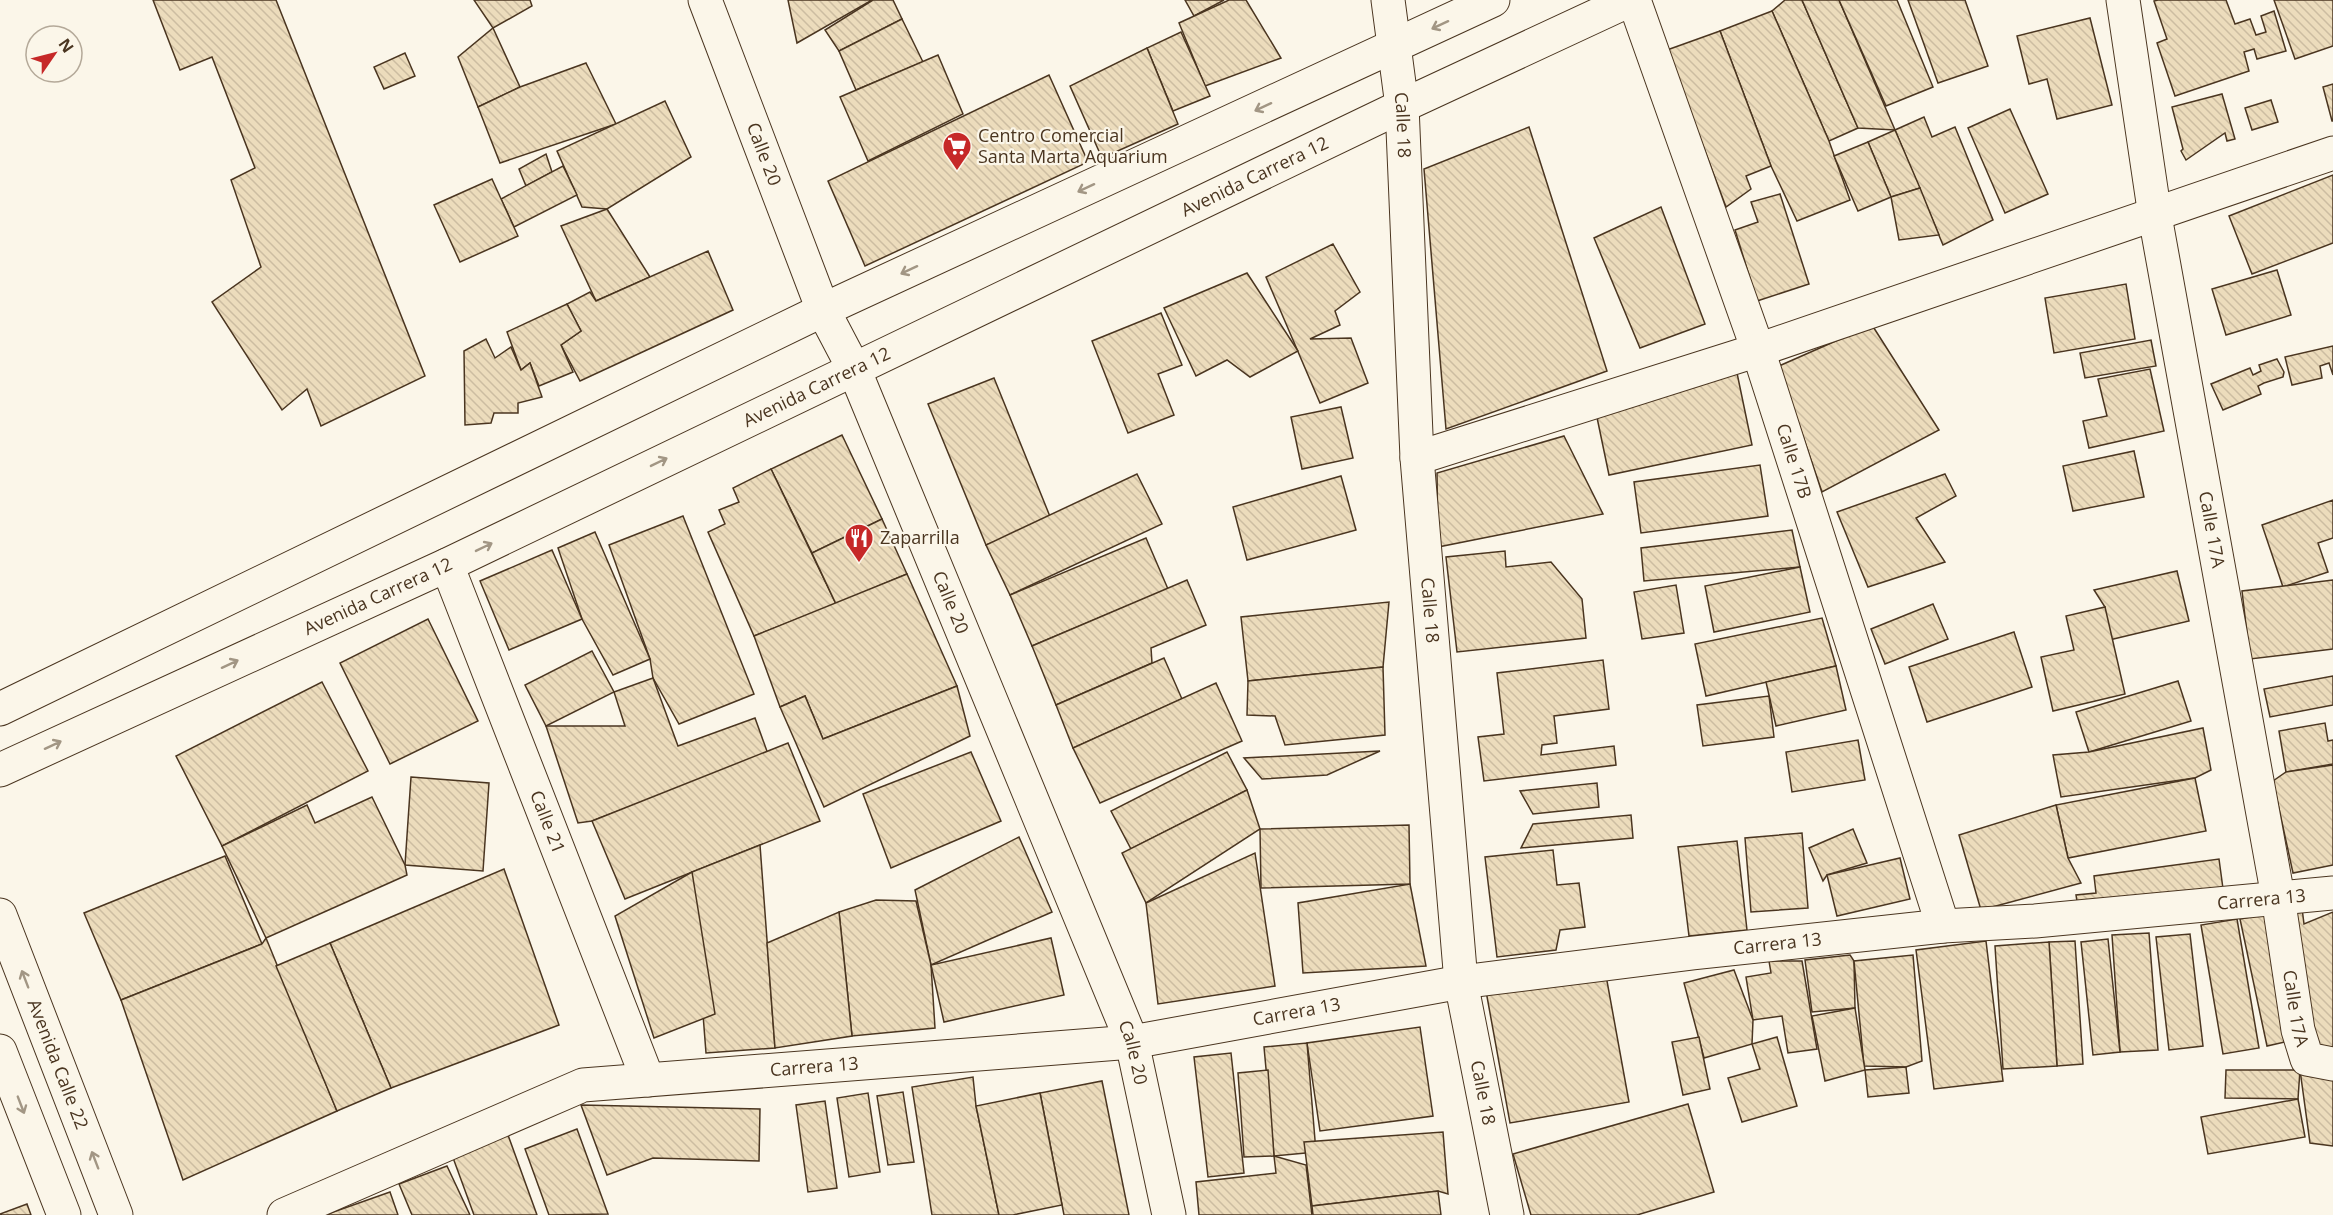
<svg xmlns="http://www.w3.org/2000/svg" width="2333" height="1215" font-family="'Open Sans',sans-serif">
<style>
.building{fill:url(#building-back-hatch);stroke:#4a3520;stroke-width:1.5}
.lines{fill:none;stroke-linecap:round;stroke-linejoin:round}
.street-casing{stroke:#4a3520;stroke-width:35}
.secondary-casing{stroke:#4a3520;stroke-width:35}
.street{stroke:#fbf6e9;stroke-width:33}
.secondary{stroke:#fbf6e9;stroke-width:33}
.oneway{stroke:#a29684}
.labels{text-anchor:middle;stroke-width:4.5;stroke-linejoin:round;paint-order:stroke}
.street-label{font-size:18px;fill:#4a3520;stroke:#fbf6e9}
.poi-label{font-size:18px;fill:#4a3520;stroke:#fbf6e9;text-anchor:start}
</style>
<defs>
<pattern id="building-back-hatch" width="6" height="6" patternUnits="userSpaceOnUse" patternTransform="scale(1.5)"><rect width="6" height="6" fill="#ecdcbc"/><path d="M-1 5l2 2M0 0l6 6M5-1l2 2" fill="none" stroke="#ccbda1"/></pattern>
</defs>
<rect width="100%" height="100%" fill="#fbf6e9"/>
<g class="building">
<path d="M 153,0 L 276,0 L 425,376 L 321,426 L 307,389 L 282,410 L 212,302 L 261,267 L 231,180 L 255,168 L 212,57 L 180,70 Z"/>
<path d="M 474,0 L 530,0 L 532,6 L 493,28 Z"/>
<path d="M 788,0 L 872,0 L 797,43 Z"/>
<path d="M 873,0 L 893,0 L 902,19 L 839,51 L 825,30 Z"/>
<path d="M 1185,0 L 1224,0 L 1194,16 Z"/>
<path d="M 1229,0 L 1246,0 L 1281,58 L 1205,86 L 1179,23 Z"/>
<path d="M 1785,0 L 1802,0 L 1858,128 L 1829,141 L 1772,11 Z"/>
<path d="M 1802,0 L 1839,0 L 1895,130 L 1858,128 Z"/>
<path d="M 1839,0 L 1897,0 L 1933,87 L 1886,106 Z"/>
<path d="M 1908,0 L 1965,0 L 1988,66 L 1938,83 Z"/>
<path d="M 2158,0 L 2226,0 L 2235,24 L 2250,19 L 2256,35 L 2266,32 L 2261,16 L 2274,11 L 2286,51 L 2257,59 L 2254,49 L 2244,52 L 2249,71 L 2175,96 L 2157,43 L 2167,39 L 2154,1 Z"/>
<path d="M 2274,0 L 2333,0 L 2333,46 L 2295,59 Z"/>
<path d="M 1772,11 L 1829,141 L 1850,200 L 1797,221 L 1771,166 L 1720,31 Z"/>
<path d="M 2090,18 L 2112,105 L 2057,119 L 2047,79 L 2029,84 L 2017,36 Z"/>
<path d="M 902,19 L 923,62 L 856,90 L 839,51 Z"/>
<path d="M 493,28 L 520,87 L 478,107 L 458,57 Z"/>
<path d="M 1720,31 L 1771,166 L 1746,176 L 1751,189 L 1726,207 L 1667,50 Z"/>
<path d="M 1181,32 L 1210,96 L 1173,111 L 1147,48 Z"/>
<path d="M 1147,48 L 1178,124 L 1102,158 L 1070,86 Z"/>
<path d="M 405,53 L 415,76 L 384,89 L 374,67 Z"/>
<path d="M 938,55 L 963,114 L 868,161 L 840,97 Z"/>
<path d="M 586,63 L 616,124 L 500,163 L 478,107 L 520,87 Z"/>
<path d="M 1049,75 L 1088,162 L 865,266 L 828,181 Z"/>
<path d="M 2333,84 L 2333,121 L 2332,121 L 2323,87 Z"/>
<path d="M 2222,94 L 2235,139 L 2227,141 L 2225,133 L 2186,160 L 2181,151 L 2183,149 L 2172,107 Z"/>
<path d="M 2271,100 L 2278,122 L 2252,130 L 2245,108 Z"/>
<path d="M 665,101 L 691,157 L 607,209 L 582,207 L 557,151 Z"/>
<path d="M 2010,109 L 2048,194 L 2005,213 L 1968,128 Z"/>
<path d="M 1924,117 L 1932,137 L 1955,127 L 1993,220 L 1943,245 L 1895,130 Z"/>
<path d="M 1529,127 L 1607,371 L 1446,429 L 1424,169 Z"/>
<path d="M 1895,130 L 1920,188 L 1891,197 L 1868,142 Z"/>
<path d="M 1868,142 L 1891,197 L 1858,211 L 1834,156 Z"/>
<path d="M 546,154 L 552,172 L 526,186 L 519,169 Z"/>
<path d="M 563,166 L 577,195 L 514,227 L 501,199 Z"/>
<path d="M 2333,175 L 2333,243 L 2252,274 L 2229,216 Z"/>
<path d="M 492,179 L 518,236 L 460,262 L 434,205 Z"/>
<path d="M 1920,188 L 1939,235 L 1899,240 L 1891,197 Z"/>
<path d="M 1780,194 L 1809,284 L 1757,301 L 1735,230 L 1758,222 L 1751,202 Z"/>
<path d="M 1661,207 L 1705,324 L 1640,348 L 1594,238 Z"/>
<path d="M 607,209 L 650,277 L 596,301 L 561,226 Z"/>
<path d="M 1333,244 L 1360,292 L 1335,311 L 1340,325 L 1310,339 L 1351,338 L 1368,383 L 1320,403 L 1266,277 Z"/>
<path d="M 708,251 L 733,310 L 580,381 L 561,345 L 581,331 L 567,304 L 590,292 L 596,301 Z"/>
<path d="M 2277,270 L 2291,315 L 2226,335 L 2212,289 Z"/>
<path d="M 1247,273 L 1298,351 L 1250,377 L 1227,360 L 1196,376 L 1164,308 Z"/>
<path d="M 2126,284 L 2135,339 L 2054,353 L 2045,298 Z"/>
<path d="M 567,304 L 581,331 L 561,345 L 573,372 L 539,386 L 530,363 L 521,370 L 507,332 Z"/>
<path d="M 1161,313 L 1182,365 L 1158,374 L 1174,415 L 1128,433 L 1092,341 Z"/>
<path d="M 1872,325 L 1939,430 L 1822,492 L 1779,366 Z"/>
<path d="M 486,339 L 495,358 L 511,347 L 521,370 L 530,363 L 542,397 L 518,403 L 518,413 L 494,413 L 491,423 L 465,425 L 464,351 Z"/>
<path d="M 2151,340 L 2156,366 L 2085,378 L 2080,353 Z"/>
<path d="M 2333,346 L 2333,375 L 2329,363 L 2320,366 L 2322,378 L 2292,385 L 2285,357 Z"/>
<path d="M 2277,359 L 2284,372 L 2283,377 L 2264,383 L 2258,386 L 2261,394 L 2223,410 L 2211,384 L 2250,368 L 2253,375 L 2261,371 L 2259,365 Z"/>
<path d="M 2150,369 L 2164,431 L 2089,448 L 2083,421 L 2107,416 L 2098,379 Z"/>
<path d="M 1737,373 L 1752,445 L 1609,475 L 1594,403 Z"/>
<path d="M 994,378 L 1051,519 L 986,545 L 928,404 Z"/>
<path d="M 1341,407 L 1353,458 L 1302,469 L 1291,417 Z"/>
<path d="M 842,435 L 882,519 L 812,553 L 771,469 Z"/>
<path d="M 1564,436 L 1603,514 L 1438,547 L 1437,473 Z"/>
<path d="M 2134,451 L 2144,497 L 2073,511 L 2063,466 Z"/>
<path d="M 1760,465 L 1768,516 L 1641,533 L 1634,482 Z"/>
<path d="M 771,469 L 836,604 L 754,636 L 708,532 L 725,524 L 719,510 L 739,502 L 733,488 Z"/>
<path d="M 1137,474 L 1162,524 L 1010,595 L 986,545 Z"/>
<path d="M 1945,474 L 1956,496 L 1916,518 L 1945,562 L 1868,587 L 1837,512 Z"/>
<path d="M 1341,476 L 1356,530 L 1247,560 L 1233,507 Z"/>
<path d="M 2333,500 L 2333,538 L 2318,543 L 2328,572 L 2283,587 L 2262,525 Z"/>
<path d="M 683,516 L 754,694 L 679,724 L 653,678 L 650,659 L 609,545 Z"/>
<path d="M 882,519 L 907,574 L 836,604 L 812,553 Z"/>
<path d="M 1792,530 L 1800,567 L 1644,581 L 1641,548 Z"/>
<path d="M 595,532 L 650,659 L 613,675 L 582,619 L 558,548 Z"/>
<path d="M 1146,538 L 1168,589 L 1032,646 L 1010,595 Z"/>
<path d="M 552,550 L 582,619 L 509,650 L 480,581 Z"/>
<path d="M 1505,551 L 1506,567 L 1551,562 L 1582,599 L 1586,638 L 1457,652 L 1446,557 Z"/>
<path d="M 1800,567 L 1810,612 L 1714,632 L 1705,586 Z"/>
<path d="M 2177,571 L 2189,621 L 2105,641 L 2105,607 L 2094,590 Z"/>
<path d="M 907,574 L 957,686 L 823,739 L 805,696 L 780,707 L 754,636 Z"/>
<path d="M 1187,580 L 1206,625 L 1151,648 L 1152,663 L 1056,705 L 1032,646 Z"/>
<path d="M 2333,580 L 2333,649 L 2250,659 L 2242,591 Z"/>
<path d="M 1676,585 L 1684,633 L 1642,639 L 1634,592 Z"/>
<path d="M 1389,602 L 1383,667 L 1248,681 L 1241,617 Z"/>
<path d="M 1933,604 L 1948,639 L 1885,664 L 1871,629 Z"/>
<path d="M 2105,607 L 2125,694 L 2053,711 L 2041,657 L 2074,650 L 2066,616 Z"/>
<path d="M 1822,618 L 1836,666 L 1706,696 L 1695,644 Z"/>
<path d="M 428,619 L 478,721 L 390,764 L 340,663 Z"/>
<path d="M 2014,632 L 2032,687 L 1927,722 L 1909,667 Z"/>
<path d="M 592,651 L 614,692 L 546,726 L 525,685 Z"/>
<path d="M 1164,658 L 1182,699 L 1073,748 L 1056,705 Z"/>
<path d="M 1603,660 L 1609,709 L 1554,716 L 1557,743 L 1542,745 L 1541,755 L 1614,746 L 1616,765 L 1484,781 L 1478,737 L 1504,734 L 1497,673 Z"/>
<path d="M 1836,666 L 1846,710 L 1776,726 L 1766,682 Z"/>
<path d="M 1383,667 L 1385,735 L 1285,745 L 1275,716 L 1247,715 L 1248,681 Z"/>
<path d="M 2333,676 L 2333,705 L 2270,717 L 2264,689 Z"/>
<path d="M 653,678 L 678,746 L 755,718 L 768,754 L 592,821 L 578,823 L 546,726 L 625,726 L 614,692 Z"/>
<path d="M 2178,681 L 2191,721 L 2089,752 L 2076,712 Z"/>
<path d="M 322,682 L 368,771 L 222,846 L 176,756 Z"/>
<path d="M 1216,683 L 1242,741 L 1100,803 L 1073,748 Z"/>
<path d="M 957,686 L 970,736 L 824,807 L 780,707 L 805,696 L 823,739 Z"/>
<path d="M 1769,696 L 1774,737 L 1703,746 L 1697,705 Z"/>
<path d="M 2325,723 L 2328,741 L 2333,740 L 2333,764 L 2286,772 L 2279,731 Z"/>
<path d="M 2203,728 L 2211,770 L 2195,778 L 2061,797 L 2053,755 L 2089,752 Z"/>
<path d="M 1858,740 L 1865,780 L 1792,792 L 1786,752 Z"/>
<path d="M 788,743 L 820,821 L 625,899 L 592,821 Z"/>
<path d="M 1380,751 L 1327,775 L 1262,779 L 1244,758 Z"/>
<path d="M 971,752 L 1001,821 L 891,868 L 863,794 Z"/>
<path d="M 1227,752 L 1247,790 L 1131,849 L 1111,811 Z"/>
<path d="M 2333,765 L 2333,865 L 2293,873 L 2273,781 L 2286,772 Z"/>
<path d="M 411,777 L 489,783 L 483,871 L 405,865 Z"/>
<path d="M 2195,778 L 2206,831 L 2068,858 L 2056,805 Z"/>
<path d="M 1597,783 L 1599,807 L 1533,814 L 1520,791 Z"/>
<path d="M 1247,790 L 1260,829 L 1146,903 L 1122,853 Z"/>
<path d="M 372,797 L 405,865 L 407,875 L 266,938 L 222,846 L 307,805 L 315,823 Z"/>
<path d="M 2056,805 L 2068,858 L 2081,883 L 1981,910 L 1959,835 Z"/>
<path d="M 1631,815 L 1633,838 L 1521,848 L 1533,824 Z"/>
<path d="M 1409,825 L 1410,884 L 1261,888 L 1260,829 Z"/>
<path d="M 1853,829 L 1867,863 L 1827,875 L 1823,881 L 1809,848 Z"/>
<path d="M 1802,833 L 1808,908 L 1751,912 L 1745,838 Z"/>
<path d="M 1019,837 L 1052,912 L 931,965 L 915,890 Z"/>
<path d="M 1737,841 L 1747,930 L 1689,936 L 1678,847 Z"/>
<path d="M 760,845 L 775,1048 L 706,1053 L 692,872 Z"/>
<path d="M 1553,850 L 1557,885 L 1579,883 L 1585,927 L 1560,930 L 1556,950 L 1497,957 L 1485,857 Z"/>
<path d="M 1255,853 L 1275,986 L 1158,1004 L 1146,903 Z"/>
<path d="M 225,856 L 262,944 L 121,1000 L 84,913 Z"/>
<path d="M 1900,858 L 1910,899 L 1837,916 L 1827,875 Z"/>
<path d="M 2219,859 L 2224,896 L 2079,914 L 2076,895 L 2096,893 L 2094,876 Z"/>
<path d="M 504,869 L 559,1025 L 391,1088 L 330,943 Z"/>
<path d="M 692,872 L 715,1014 L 654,1038 L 615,916 Z"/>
<path d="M 1410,884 L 1426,966 L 1303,973 L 1298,903 Z"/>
<path d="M 876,900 L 916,901 L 931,965 L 935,1028 L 852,1036 L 839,912 Z"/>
<path d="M 2302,908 L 2304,924 L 2333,912 L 2333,1049 L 2306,1051 L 2292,909 Z"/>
<path d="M 839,912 L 852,1036 L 775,1048 L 767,943 Z"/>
<path d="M 2272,913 L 2298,1039 L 2267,1046 L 2240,919 Z"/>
<path d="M 2237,919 L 2259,1048 L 2223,1054 L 2201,925 Z"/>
<path d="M 2149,933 L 2158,1050 L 2120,1052 L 2112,935 Z"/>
<path d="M 2190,934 L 2203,1046 L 2169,1050 L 2156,937 Z"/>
<path d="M 266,938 L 337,1111 L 183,1180 L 121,1000 L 262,944 Z"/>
<path d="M 1051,938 L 1064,995 L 944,1022 L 931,965 Z"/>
<path d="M 2108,939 L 2120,1052 L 2093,1055 L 2081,942 Z"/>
<path d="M 1986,941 L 2003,1081 L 1934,1089 L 1916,950 Z"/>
<path d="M 2075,941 L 2083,1064 L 2057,1066 L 2049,942 Z"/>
<path d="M 2049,942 L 2057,1066 L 2003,1069 L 1995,946 Z"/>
<path d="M 330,943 L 391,1088 L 337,1111 L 276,966 Z"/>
<path d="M 1850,955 L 1854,961 L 1855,1008 L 1812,1012 L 1805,960 Z"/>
<path d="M 1913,955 L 1922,1061 L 1906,1067 L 1864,1066 L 1854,961 Z"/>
<path d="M 1769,961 L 1802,961 L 1817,1049 L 1788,1053 L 1782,1016 L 1753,1020 L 1746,977 L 1771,973 Z"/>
<path d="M 1605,970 L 1629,1102 L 1510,1123 L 1486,991 Z"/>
<path d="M 1734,970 L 1753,1020 L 1752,1044 L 1704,1058 L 1684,983 Z"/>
<path d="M 1855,1008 L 1865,1070 L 1825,1081 L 1812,1016 Z"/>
<path d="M 1420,1027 L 1433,1116 L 1320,1131 L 1307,1043 Z"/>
<path d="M 1699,1037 L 1710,1089 L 1683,1095 L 1672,1042 Z"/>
<path d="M 1777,1037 L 1797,1106 L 1742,1122 L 1728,1078 L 1760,1069 L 1752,1044 Z"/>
<path d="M 1307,1043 L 1316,1152 L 1274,1156 L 1264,1047 Z"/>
<path d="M 1231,1053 L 1244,1173 L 1208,1177 L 1194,1057 Z"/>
<path d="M 1906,1067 L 1909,1093 L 1868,1097 L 1865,1070 Z"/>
<path d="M 1268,1070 L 1274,1156 L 1244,1157 L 1238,1073 Z"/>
<path d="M 2226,1070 L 2300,1070 L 2298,1099 L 2225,1098 Z"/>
<path d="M 2300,1070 L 2333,1075 L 2333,1146 L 2310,1143 Z"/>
<path d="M 973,1077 L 976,1106 L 999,1215 L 932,1215 L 912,1087 Z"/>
<path d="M 1102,1081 L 1129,1215 L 1064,1215 L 1040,1093 Z"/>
<path d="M 903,1092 L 914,1162 L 888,1165 L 877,1096 Z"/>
<path d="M 868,1093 L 880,1172 L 849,1177 L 837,1098 Z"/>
<path d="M 1040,1093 L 1062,1205 L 1013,1215 L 999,1215 L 976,1106 Z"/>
<path d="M 2298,1099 L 2305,1137 L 2208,1154 L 2201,1117 Z"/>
<path d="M 825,1101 L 837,1188 L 808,1192 L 796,1105 Z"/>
<path d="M 1688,1104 L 1714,1192 L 1637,1215 L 1531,1215 L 1513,1154 Z"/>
<path d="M 581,1105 L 760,1109 L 759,1161 L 653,1158 L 607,1175 Z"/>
<path d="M 577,1129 L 608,1214 L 549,1215 L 525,1149 Z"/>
<path d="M 1443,1132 L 1448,1194 L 1438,1191 L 1312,1206 L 1304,1142 Z"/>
<path d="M 508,1135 L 537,1215 L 474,1215 L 452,1155 Z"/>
<path d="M 1274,1156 L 1306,1165 L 1312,1215 L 1199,1215 L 1196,1182 L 1276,1173 Z"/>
<path d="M 447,1166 L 470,1215 L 412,1215 L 399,1184 Z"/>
<path d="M 1438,1191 L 1441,1215 L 1313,1215 L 1312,1206 Z"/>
<path d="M 390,1192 L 398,1215 L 325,1215 Z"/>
<path d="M 27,1204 L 31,1215 L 0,1215 L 0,1214 Z"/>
</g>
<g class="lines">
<g class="street-casing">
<g id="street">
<path id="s1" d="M 705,0 L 823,310 L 854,369 L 1132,1042 L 1169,1215"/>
<path id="s2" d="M 1388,0 L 1402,106 L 1417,458 L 1461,982 L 1507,1215"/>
<path id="s3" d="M 1634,0 L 1758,350 L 1943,926"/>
<path id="s4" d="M 2123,0 L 2155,216 L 2278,897 L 2298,1030 L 2307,1059 L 2333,1064"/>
<path d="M 1417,458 L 1758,350 L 2333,153"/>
<path id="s5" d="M 447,565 L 648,1080"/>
<path id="s6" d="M 284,1215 L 583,1085 L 1132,1042 L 1461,982 L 1693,953 L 1943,926 L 2035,921 L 2333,893"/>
</g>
</g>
<g class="secondary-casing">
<g id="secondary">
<path d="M 0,709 L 823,310 L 1493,0"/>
<path id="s7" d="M 0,770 L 447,565 L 1402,106 L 1630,0"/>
<path id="s8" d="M 0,915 L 116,1215"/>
<path d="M 0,1051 L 64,1215"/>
</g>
</g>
<use href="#street" class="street"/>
<use href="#secondary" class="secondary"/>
</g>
<defs><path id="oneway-shaft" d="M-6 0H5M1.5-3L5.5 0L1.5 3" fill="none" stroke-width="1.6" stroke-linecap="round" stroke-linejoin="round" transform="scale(1.5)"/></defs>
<g class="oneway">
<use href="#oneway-shaft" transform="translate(1440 25) rotate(155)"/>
<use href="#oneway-shaft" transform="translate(1263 107) rotate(155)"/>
<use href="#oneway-shaft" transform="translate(1086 188) rotate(155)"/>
<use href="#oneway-shaft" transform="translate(909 270) rotate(155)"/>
<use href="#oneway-shaft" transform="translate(659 462) rotate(-26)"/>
<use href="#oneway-shaft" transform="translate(484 547) rotate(-26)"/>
<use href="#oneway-shaft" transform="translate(230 664) rotate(-25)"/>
<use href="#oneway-shaft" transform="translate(53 745) rotate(-25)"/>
<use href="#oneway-shaft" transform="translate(25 979) rotate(-111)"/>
<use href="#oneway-shaft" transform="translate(21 1105) rotate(69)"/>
<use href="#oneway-shaft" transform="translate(95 1160) rotate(-111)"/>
</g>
<defs>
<g id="supermarket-pin" transform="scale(1.5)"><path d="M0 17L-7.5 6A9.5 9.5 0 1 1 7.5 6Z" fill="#c62828" stroke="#fbf6e9"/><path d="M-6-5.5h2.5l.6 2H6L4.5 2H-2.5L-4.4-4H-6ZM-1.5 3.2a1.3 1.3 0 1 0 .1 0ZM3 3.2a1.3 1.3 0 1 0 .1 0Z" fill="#fff"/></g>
<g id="restaurant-pin" transform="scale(1.5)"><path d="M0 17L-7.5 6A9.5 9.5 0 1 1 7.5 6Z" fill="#c62828" stroke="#fbf6e9"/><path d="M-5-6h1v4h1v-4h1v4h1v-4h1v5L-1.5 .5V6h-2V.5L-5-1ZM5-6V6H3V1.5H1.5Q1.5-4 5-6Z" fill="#fff"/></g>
</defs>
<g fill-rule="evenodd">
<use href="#supermarket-pin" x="957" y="146"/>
<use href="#restaurant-pin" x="859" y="538"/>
</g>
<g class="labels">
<g class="street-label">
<text dy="6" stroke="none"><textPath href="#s2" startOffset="126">Calle 18</textPath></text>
<text dy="6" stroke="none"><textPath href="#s1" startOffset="165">Calle 20</textPath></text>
<text dy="6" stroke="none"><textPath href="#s7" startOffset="1388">Avenida Carrera 12</textPath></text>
<text dy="6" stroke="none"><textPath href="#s7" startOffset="902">Avenida Carrera 12</textPath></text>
<text dy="6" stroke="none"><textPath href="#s3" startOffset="488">Calle 17B</textPath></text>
<text dy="6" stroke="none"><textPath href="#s4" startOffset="537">Calle 17A</textPath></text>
<text dy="6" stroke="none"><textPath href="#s7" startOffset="416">Avenida Carrera 12</textPath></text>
<text dy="6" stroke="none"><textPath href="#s1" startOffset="651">Calle 20</textPath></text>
<text dy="6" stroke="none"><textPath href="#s2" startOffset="612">Calle 18</textPath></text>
<text dy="6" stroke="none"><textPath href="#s5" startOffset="276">Calle 21</textPath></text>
<text dy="6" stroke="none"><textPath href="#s6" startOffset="2016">Carrera 13</textPath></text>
<text dy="6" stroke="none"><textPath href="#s6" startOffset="1530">Carrera 13</textPath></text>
<text dy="6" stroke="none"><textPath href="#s4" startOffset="1023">Calle 17A</textPath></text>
<text dy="6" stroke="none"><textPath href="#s6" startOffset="1044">Carrera 13</textPath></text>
<text dy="6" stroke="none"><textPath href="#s1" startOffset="1137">Calle 20</textPath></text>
<text dy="6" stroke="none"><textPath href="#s8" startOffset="160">Avenida Calle 22</textPath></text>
<text dy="6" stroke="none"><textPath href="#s6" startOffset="558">Carrera 13</textPath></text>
<text dy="6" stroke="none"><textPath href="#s2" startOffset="1098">Calle 18</textPath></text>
</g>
<g class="poi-label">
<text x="978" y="142">Centro Comercial<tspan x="978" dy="21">Santa Marta Aquarium</tspan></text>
<text x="880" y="544">Zaparrilla</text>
</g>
</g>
<g transform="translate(54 54) rotate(55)"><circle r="28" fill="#fbf6e9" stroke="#b4a999" stroke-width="1.5"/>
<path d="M0-4.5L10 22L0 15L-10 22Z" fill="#c62828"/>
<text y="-9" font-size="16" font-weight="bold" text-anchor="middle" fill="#4a3520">N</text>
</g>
</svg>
